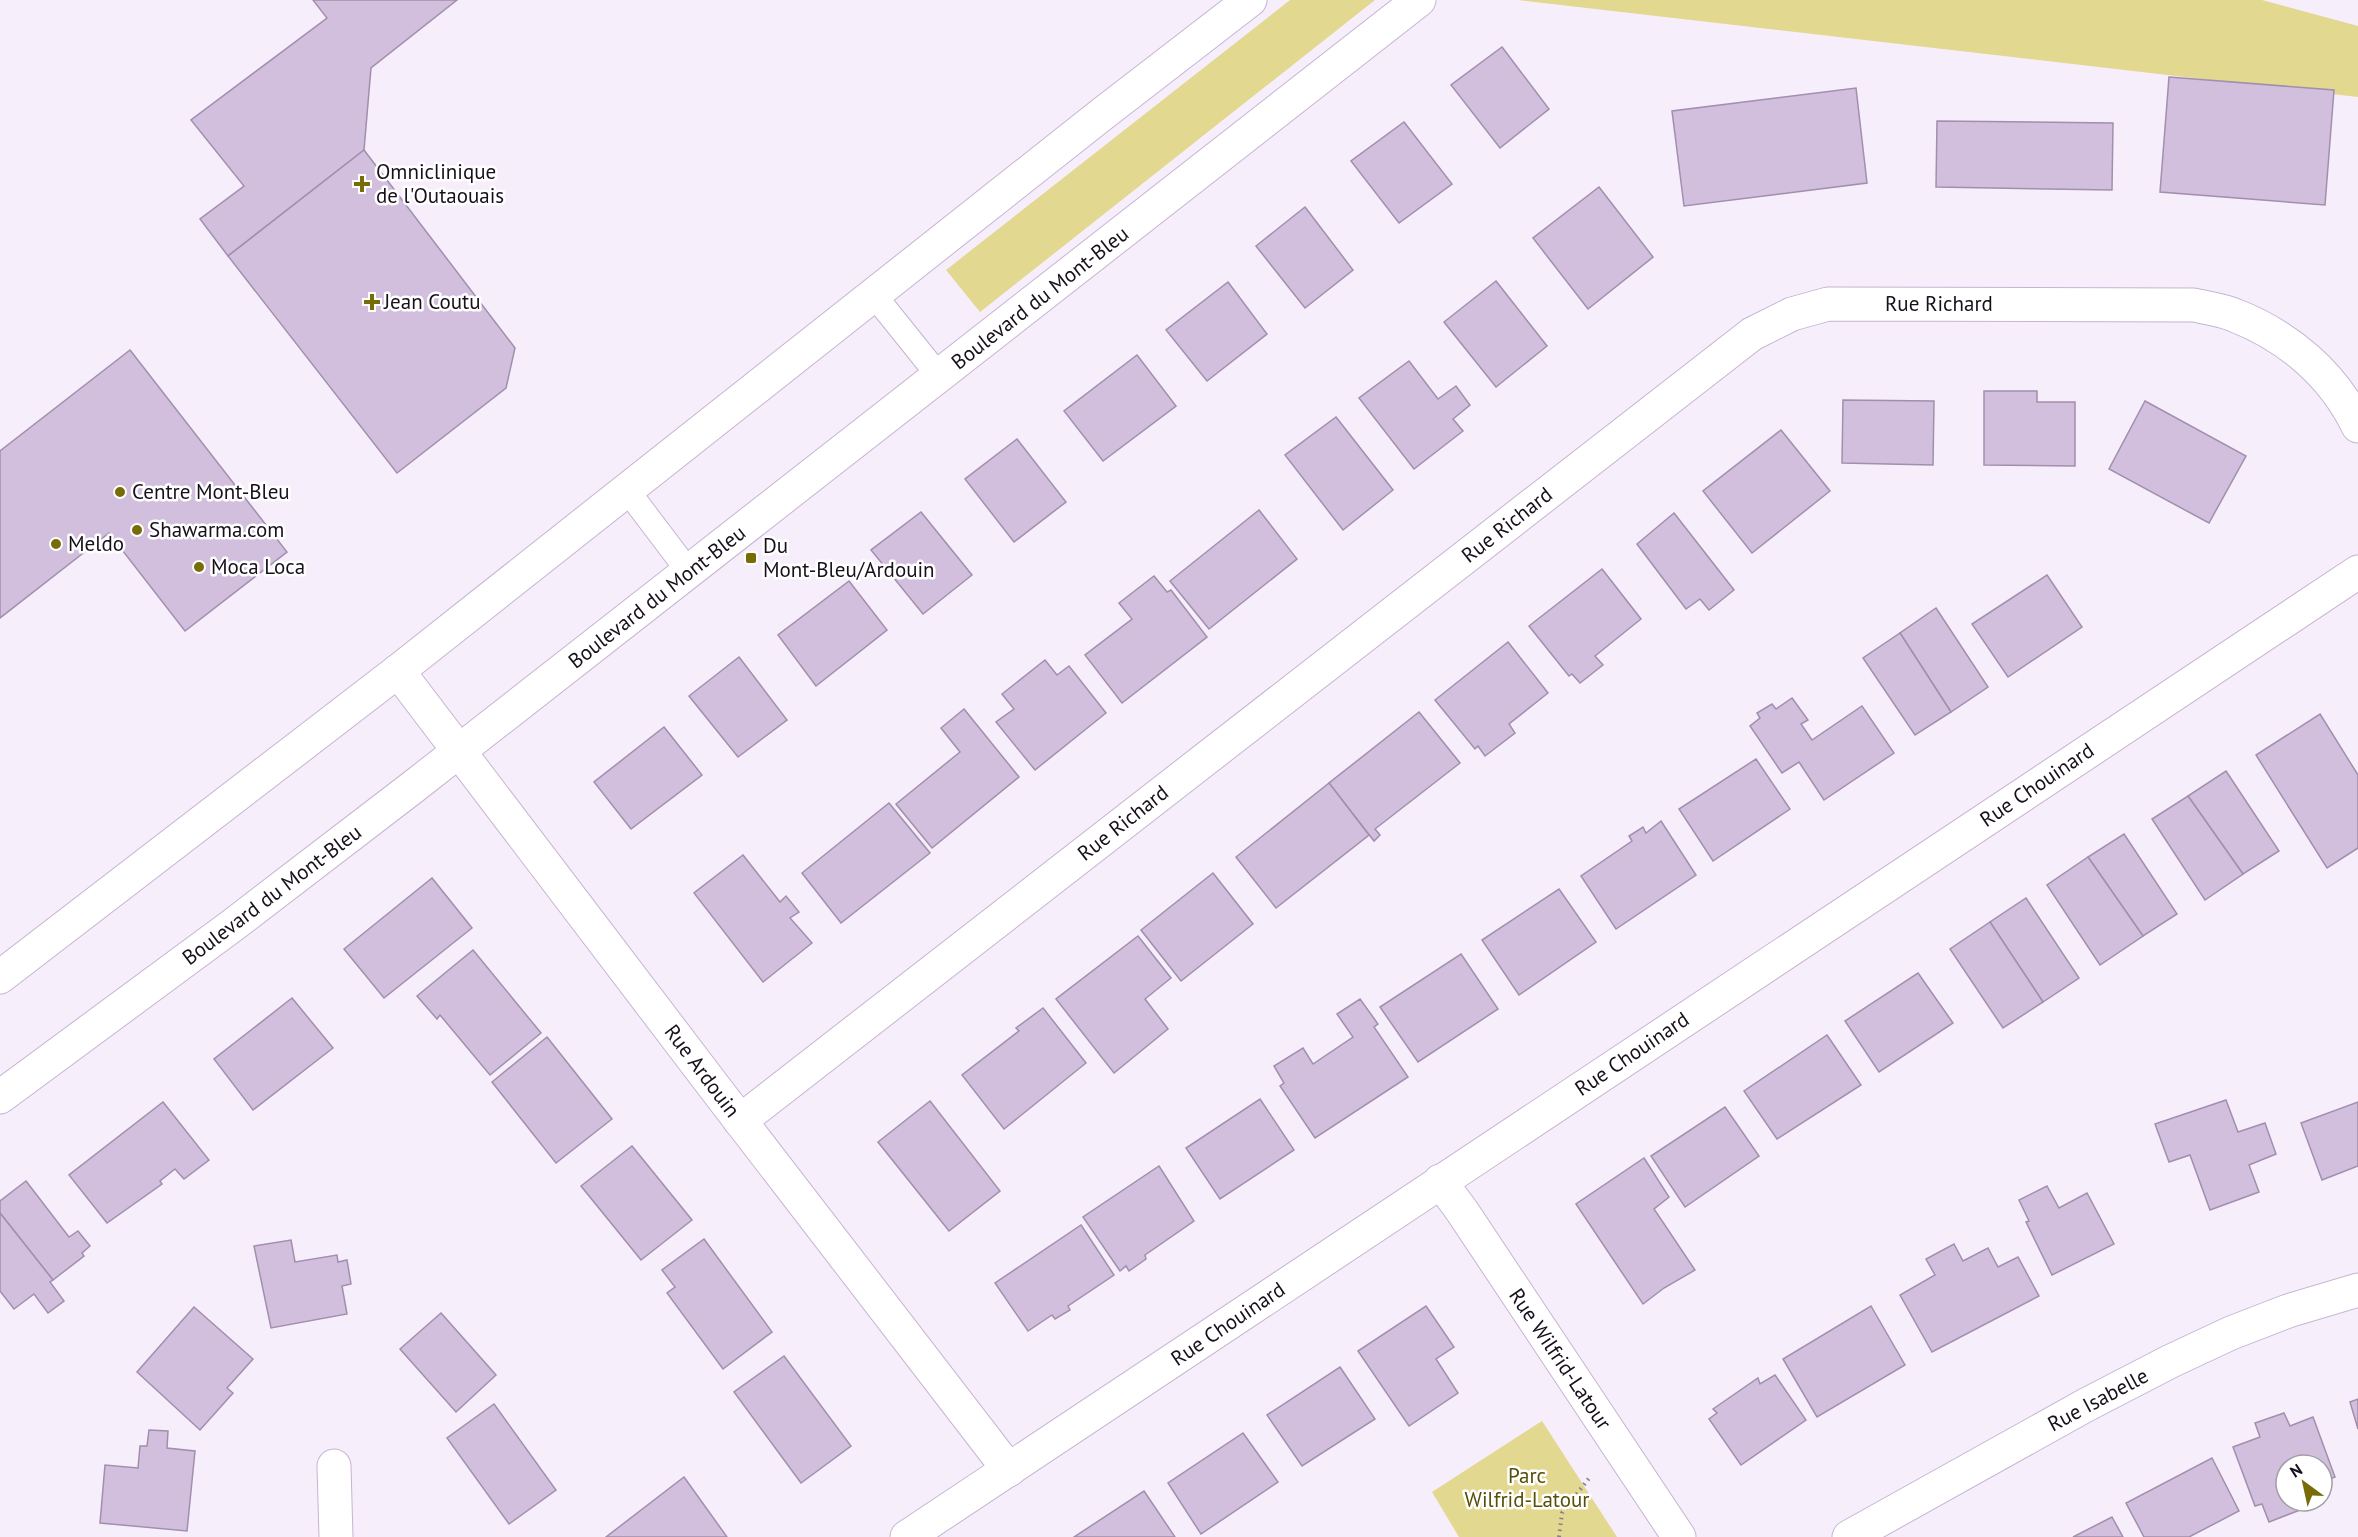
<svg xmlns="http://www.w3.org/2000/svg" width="2358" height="1537" font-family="'PT Sans',sans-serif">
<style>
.green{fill:#e2d88f}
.building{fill:#d2bfde;stroke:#a18fad;stroke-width:1.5}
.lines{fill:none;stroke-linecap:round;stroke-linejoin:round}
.lane-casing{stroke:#c7b4d3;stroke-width:26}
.street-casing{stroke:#c7b4d3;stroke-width:35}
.secondary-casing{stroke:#c7b4d3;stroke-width:35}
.path{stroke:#867e8a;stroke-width:4;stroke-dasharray:1.5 4.5;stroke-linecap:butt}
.lane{stroke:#fff;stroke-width:24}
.street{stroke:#fff;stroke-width:33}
.secondary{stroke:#fff;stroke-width:33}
.poi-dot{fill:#786c06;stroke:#fff;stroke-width:2}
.labels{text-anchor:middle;stroke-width:5;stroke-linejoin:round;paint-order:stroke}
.poi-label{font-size:21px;fill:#17101b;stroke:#fff;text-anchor:start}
.street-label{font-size:21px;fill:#17101b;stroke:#fff}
.park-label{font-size:21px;fill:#584f08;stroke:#fff}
</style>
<rect width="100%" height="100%" fill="#f6eefb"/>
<g class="green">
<path d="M 1290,0 L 1375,0 L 980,312 L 946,270 Z"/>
<path d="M 1518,0 L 2262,0 L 2358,26 L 2358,97 Z"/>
<path d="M 1542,1421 L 1617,1537 L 1459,1537 L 1432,1492 Z"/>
</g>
<g class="building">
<path d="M 313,0 L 457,0 L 371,68 L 364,150 L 228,256 L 200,219 L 244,186 L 191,120 L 327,18 Z"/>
<path d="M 1502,47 L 1549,109 L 1500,148 L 1451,85 Z"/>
<path d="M 2169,77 L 2334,90 L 2325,205 L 2160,192 Z"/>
<path d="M 1856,88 L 1867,183 L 1684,206 L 1672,111 Z"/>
<path d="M 1937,121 L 2113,123 L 2112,190 L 1936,187 Z"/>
<path d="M 1404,122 L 1452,184 L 1399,223 L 1351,161 Z"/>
<path d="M 364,150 L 515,348 L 506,388 L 397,473 L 228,256 Z"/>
<path d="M 1599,187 L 1653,257 L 1588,309 L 1533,238 Z"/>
<path d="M 1305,207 L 1353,270 L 1305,308 L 1256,246 Z"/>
<path d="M 1496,281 L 1547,346 L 1496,387 L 1444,322 Z"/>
<path d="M 1228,282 L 1267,334 L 1207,381 L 1166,330 Z"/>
<path d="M 130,350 L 287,552 L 185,631 L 109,533 L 0,618 L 0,451 Z"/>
<path d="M 1137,355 L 1176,406 L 1103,461 L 1064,411 Z"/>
<path d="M 1409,361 L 1438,399 L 1456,386 L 1470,405 L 1453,419 L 1463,431 L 1414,469 L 1359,398 Z"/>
<path d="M 1984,391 L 2037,391 L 2037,402 L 2075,402 L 2075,466 L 1984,465 Z"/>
<path d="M 1843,400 L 1934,401 L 1933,465 L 1842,463 Z"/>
<path d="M 2145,401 L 2246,456 L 2209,523 L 2109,469 Z"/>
<path d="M 1336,417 L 1393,490 L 1343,530 L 1285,455 Z"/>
<path d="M 1781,430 L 1830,491 L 1752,553 L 1703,491 Z"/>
<path d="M 1017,439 L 1066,502 L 1014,542 L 965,479 Z"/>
<path d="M 1259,510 L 1297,559 L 1209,629 L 1170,581 Z"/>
<path d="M 921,512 L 972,575 L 923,614 L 871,550 Z"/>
<path d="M 1674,513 L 1734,590 L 1709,610 L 1700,599 L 1686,609 L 1637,544 Z"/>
<path d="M 1602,569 L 1641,619 L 1595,656 L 1603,665 L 1580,683 L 1572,674 L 1569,676 L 1529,626 Z"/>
<path d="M 2047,575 L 2082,627 L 2008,677 L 1972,624 Z"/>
<path d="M 1154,576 L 1167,592 L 1171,590 L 1207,637 L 1122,703 L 1085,655 L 1132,619 L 1119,603 Z"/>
<path d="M 849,581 L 887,630 L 816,686 L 778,635 Z"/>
<path d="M 1936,608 L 1988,687 L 1951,712 L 1900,633 Z"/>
<path d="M 1900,633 L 1951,712 L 1915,735 L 1863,658 Z"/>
<path d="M 1508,642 L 1548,693 L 1509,724 L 1515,733 L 1485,756 L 1478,746 L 1475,749 L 1435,700 Z"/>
<path d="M 739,657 L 787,720 L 738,757 L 689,696 Z"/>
<path d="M 1045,660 L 1057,675 L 1069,666 L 1106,713 L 1035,770 L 996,722 L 1014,709 L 1002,694 Z"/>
<path d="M 1792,698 L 1808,720 L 1801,724 L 1812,740 L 1862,706 L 1894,753 L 1824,800 L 1799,762 L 1782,773 L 1750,726 L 1760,718 L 1757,713 L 1772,704 L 1776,709 Z"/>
<path d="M 964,709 L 1019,777 L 932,848 L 896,804 L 960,752 L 941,728 Z"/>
<path d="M 1419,712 L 1460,763 L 1375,829 L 1380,835 L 1374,841 L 1329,783 Z"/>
<path d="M 2320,714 L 2358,775 L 2358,848 L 2327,868 L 2256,755 Z"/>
<path d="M 664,727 L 702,775 L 631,829 L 594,782 Z"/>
<path d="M 1756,759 L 1790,809 L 1713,861 L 1679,809 Z"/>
<path d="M 2226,771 L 2279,851 L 2243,874 L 2188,796 Z"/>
<path d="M 1329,783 L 1369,835 L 1276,908 L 1236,857 Z"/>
<path d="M 2188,796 L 2243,874 L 2205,900 L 2152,819 Z"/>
<path d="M 889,803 L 930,853 L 841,923 L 802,873 Z"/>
<path d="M 1661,821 L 1696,875 L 1616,929 L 1581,876 L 1632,841 L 1629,836 L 1643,827 L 1646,833 Z"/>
<path d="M 2124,834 L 2177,914 L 2143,936 L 2088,857 Z"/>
<path d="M 743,855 L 780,902 L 786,896 L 799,912 L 790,918 L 812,943 L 763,982 L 694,893 Z"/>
<path d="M 2088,857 L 2143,936 L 2100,965 L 2047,885 Z"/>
<path d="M 1213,873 L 1253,924 L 1181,981 L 1141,930 Z"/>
<path d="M 432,878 L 472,928 L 384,998 L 344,949 Z"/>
<path d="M 1559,889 L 1596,942 L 1519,995 L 1482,940 Z"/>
<path d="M 2026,898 L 2079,978 L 2043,1002 L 1990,922 Z"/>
<path d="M 1990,922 L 2043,1002 L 2003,1028 L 1950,949 Z"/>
<path d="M 1138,936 L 1171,978 L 1145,999 L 1168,1029 L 1114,1073 L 1056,999 Z"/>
<path d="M 473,950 L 541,1033 L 490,1075 L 440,1015 L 437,1019 L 417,996 Z"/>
<path d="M 1461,954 L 1498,1009 L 1418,1062 L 1380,1007 Z"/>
<path d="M 1918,973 L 1953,1023 L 1879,1072 L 1845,1021 Z"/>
<path d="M 292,998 L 333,1048 L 253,1110 L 214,1059 Z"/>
<path d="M 1360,999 L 1378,1024 L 1374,1027 L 1408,1077 L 1315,1138 L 1280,1086 L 1284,1083 L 1274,1066 L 1303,1048 L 1313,1064 L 1353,1037 L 1337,1014 Z"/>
<path d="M 1043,1008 L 1086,1063 L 1004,1129 L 962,1075 L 1019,1031 L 1016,1028 Z"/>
<path d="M 1827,1035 L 1861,1085 L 1777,1139 L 1744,1091 Z"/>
<path d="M 547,1037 L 612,1119 L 556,1163 L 492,1082 Z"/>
<path d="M 1260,1099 L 1294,1150 L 1220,1199 L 1186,1148 Z"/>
<path d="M 2226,1100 L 2238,1132 L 2265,1123 L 2276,1154 L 2249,1165 L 2259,1192 L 2210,1210 L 2190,1155 L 2169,1162 L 2155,1124 Z"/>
<path d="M 930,1101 L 1000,1191 L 949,1231 L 878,1142 Z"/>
<path d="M 163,1102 L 209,1160 L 184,1179 L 175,1169 L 160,1181 L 162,1184 L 107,1223 L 69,1175 Z"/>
<path d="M 2358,1102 L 2358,1166 L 2322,1180 L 2301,1123 Z"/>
<path d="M 1725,1107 L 1759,1156 L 1685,1207 L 1651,1156 Z"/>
<path d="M 632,1146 L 692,1220 L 641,1260 L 581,1186 Z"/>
<path d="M 1644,1158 L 1669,1197 L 1654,1209 L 1695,1270 L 1664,1288 L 1643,1304 L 1576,1204 Z"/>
<path d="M 1159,1166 L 1194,1221 L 1145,1255 L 1146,1259 L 1129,1271 L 1126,1266 L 1120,1271 L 1083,1217 Z"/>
<path d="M 26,1181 L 69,1237 L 78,1231 L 90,1246 L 82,1253 L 84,1256 L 53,1280 L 0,1213 L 0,1201 Z"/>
<path d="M 2047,1186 L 2059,1208 L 2087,1193 L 2114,1244 L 2052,1275 L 2026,1222 L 2029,1221 L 2019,1200 Z"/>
<path d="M 0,1213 L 53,1280 L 50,1282 L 64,1301 L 48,1313 L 34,1294 L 14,1309 L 0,1291 Z"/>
<path d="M 1081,1225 L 1114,1275 L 1068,1306 L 1070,1310 L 1055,1319 L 1052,1315 L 1028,1331 L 995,1283 Z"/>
<path d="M 704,1239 L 772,1332 L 723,1369 L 667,1293 L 675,1287 L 662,1270 Z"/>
<path d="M 291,1240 L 295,1262 L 337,1255 L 338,1262 L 347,1260 L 351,1284 L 342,1286 L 347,1314 L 271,1328 L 254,1246 Z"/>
<path d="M 1954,1244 L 1963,1261 L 1988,1248 L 1998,1267 L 2018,1257 L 2039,1296 L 1932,1352 L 1900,1295 L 1935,1275 L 1926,1259 Z"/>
<path d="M 1426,1306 L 1454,1347 L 1436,1359 L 1458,1393 L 1409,1426 L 1358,1351 Z"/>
<path d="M 1871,1306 L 1905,1365 L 1817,1417 L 1783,1359 Z"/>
<path d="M 194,1307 L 253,1359 L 227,1388 L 233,1393 L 200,1430 L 137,1372 Z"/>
<path d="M 441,1313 L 496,1375 L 456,1412 L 400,1349 Z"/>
<path d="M 784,1356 L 851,1446 L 801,1483 L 734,1392 Z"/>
<path d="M 1340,1367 L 1375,1419 L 1302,1466 L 1267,1415 Z"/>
<path d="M 1775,1375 L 1806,1420 L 1741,1465 L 1709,1419 L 1717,1413 L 1713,1409 L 1758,1378 L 1760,1384 Z"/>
<path d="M 2358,1399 L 2358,1429 L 2350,1402 Z"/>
<path d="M 494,1404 L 556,1490 L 509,1524 L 447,1438 Z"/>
<path d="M 2284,1413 L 2290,1426 L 2313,1417 L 2335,1477 L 2322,1482 L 2322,1465 L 2286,1465 L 2286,1501 L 2296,1501 L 2300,1510 L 2269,1522 L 2262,1504 L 2255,1506 L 2233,1447 L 2260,1437 L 2255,1423 Z"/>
<path d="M 149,1430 L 168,1431 L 167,1448 L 195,1451 L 187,1531 L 100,1523 L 105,1465 L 138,1468 L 140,1446 L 147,1446 Z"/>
<path d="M 1243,1433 L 1278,1482 L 1201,1534 L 1168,1483 Z"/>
<path d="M 2212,1458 L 2239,1511 L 2189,1537 L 2144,1537 L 2126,1503 Z"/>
<path d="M 684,1477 L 727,1537 L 606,1537 Z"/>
<path d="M 1144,1491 L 1175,1537 L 1074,1537 Z"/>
<path d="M 2112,1517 L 2123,1537 L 2073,1537 Z"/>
</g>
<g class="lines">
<g class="lane-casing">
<g id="lane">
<path d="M 874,295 L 939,376"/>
<path d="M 627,490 L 689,572"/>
</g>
</g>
<g class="street-casing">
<g id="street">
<path d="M 398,671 L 712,1084 L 1009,1470"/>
<path d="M 740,1121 L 1752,334 L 1792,314 L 1828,304 L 2194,305 C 2207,308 2222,310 2234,315 C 2288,336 2333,374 2358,426"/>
<path d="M 1440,1181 L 1462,1211 L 1679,1537"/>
<path d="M 334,1466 L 336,1537"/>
<path d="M 907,1537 L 2358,572"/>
</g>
</g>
<g class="secondary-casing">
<g id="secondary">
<path d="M 0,977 L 398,671 L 1101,115 L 1250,0"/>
<path d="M 0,1097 L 233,925 L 413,787 L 1419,0"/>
<path d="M 1849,1537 L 2086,1405 L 2171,1361 L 2231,1333 L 2288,1311 L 2358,1290"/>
</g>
</g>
<path class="path" d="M 1559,1537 L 1562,1513 L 1590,1477"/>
<use href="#lane" class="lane"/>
<use href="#street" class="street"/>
<use href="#secondary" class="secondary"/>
</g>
<g class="poi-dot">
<path d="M359 175h6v6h6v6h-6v6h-6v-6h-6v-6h6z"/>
<path d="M369 293h6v6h6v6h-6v6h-6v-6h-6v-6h6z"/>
<circle cx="120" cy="492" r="6"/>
<circle cx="137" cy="530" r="6"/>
<circle cx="56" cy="544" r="6"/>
<rect x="745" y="552" width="12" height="12" rx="3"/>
<circle cx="199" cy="567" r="6"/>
</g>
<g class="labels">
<g class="poi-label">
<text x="376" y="179">Omniclinique<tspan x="376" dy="24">de l'Outaouais</tspan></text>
<text x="384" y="309">Jean Coutu</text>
<text x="132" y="499">Centre Mont-Bleu</text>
<text x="149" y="537">Shawarma.com</text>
<text x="68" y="551">Meldo</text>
<text x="763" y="553">Du<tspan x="763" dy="24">Mont-Bleu/Ardouin</tspan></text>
<text x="211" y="574">Moca Loca</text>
</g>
<g class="street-label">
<text transform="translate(1040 298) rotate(-38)" y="7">Boulevard du Mont-Bleu</text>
<text x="1939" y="311">Rue Richard</text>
<text transform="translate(1507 525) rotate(-38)" y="7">Rue Richard</text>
<text transform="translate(657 597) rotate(-38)" y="7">Boulevard du Mont-Bleu</text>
<text transform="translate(2037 785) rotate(-34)" y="7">Rue Chouinard</text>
<text transform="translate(1123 823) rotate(-38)" y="7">Rue Richard</text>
<text transform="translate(272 895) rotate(-37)" y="7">Boulevard du Mont-Bleu</text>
<text transform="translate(1632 1054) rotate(-34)" y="7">Rue Chouinard</text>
<text transform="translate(702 1071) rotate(53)" y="7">Rue Ardouin</text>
<text transform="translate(1228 1324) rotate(-34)" y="7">Rue Chouinard</text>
<text transform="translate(1560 1359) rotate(56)" y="7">Rue Wilfrid-Latour</text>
<text transform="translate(2098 1400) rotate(-28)" y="7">Rue Isabelle</text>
</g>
<g class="park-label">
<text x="1527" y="1483">Parc<tspan x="1527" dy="24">Wilfrid-Latour</tspan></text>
</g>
</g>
<g transform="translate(2304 1483) rotate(327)"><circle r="28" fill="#ffffff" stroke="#a29fa4" stroke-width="1.5"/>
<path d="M0-4.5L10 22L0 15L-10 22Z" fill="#786c06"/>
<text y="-9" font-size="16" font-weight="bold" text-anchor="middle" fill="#17101b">N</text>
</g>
</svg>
